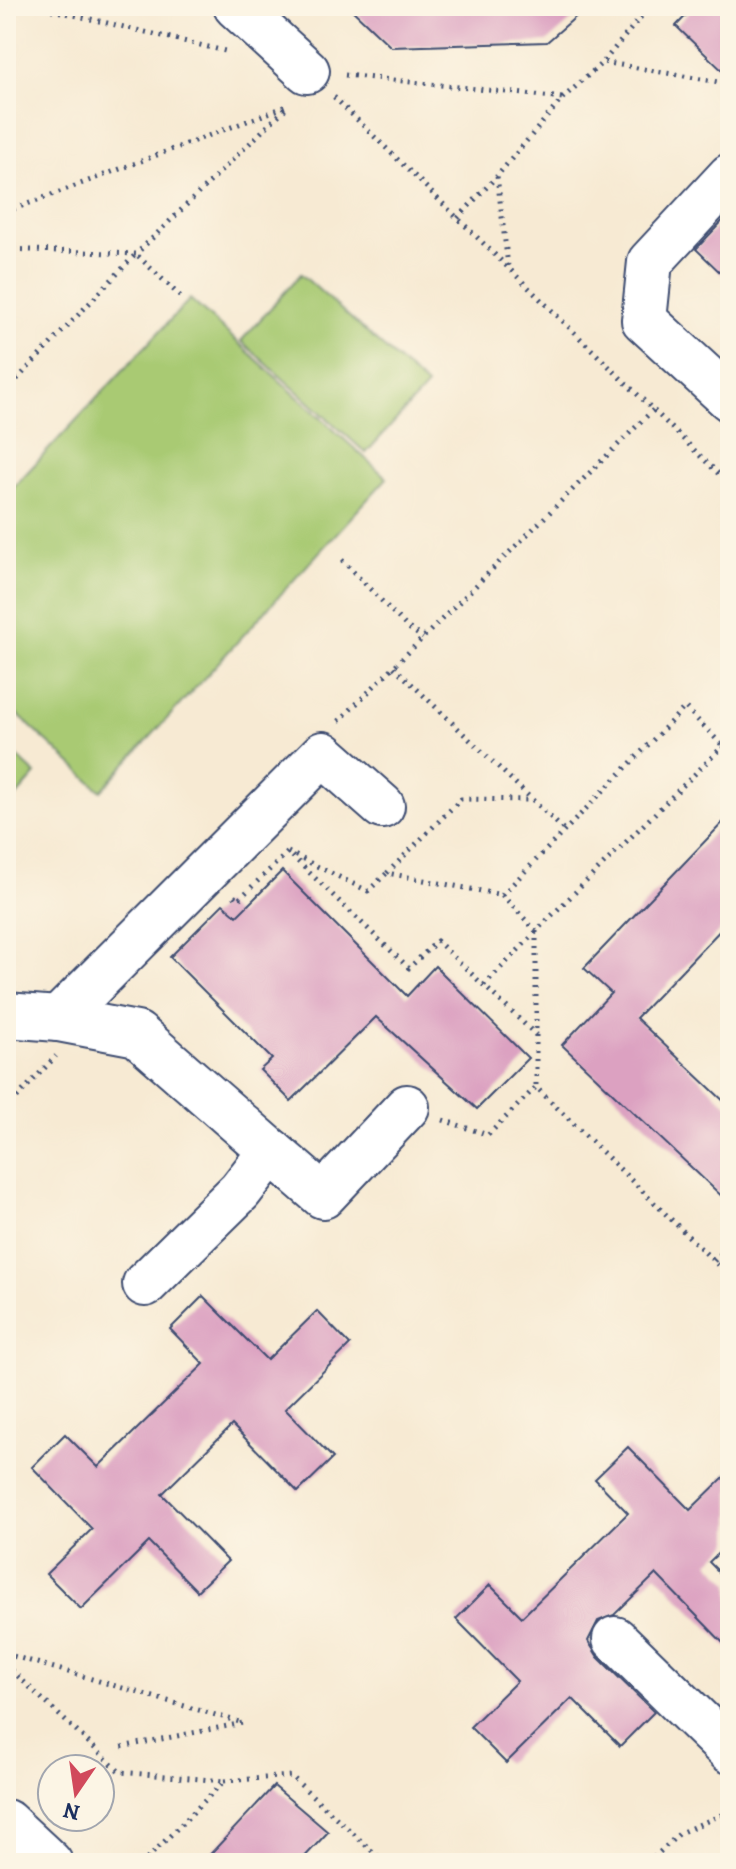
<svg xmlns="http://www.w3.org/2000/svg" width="736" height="1869" font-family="Alegreya,serif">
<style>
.green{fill:#a9ca73;stroke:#627c68;stroke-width:2}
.building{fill:#dca1c1}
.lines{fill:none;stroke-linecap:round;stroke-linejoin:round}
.minor-casing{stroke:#3c4b70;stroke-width:48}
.path{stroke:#3c4b70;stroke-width:5;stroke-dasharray:2 6;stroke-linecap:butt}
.minor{stroke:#fff;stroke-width:44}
</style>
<rect width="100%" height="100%" fill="#fcf5e5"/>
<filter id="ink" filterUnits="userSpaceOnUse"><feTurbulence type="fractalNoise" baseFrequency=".0125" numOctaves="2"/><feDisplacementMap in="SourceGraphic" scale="16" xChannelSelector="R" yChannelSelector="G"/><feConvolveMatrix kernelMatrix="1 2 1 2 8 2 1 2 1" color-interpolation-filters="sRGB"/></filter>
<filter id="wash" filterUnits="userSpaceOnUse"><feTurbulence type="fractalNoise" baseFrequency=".006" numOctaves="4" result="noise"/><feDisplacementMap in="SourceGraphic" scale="32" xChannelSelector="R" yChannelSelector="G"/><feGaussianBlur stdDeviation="1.8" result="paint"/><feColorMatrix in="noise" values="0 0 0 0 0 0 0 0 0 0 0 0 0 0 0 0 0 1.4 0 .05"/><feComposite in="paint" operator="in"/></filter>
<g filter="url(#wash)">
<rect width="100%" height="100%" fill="#f7ead3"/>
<g class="green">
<path d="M 301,274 L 427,386 L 366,453 L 241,341 Z"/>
<path d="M 190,299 L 387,478 L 101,791 L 6,704 L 6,495 Z"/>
<path d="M 6,747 L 36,774 L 6,808 Z"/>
</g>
<g id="blocks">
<g class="building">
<path d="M 348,6 L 588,6 L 547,42 L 391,47 Z"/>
<path d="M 695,6 L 730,6 L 730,78 L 676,26 Z"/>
<path d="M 730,213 L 730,282 L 696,249 Z"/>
<path d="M 730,815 L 730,920 L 636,1018 L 730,1107 L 730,1204 L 562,1045 L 611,993 L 584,968 Z"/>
<path d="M 282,871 L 407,996 L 435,966 L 528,1058 L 477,1109 L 376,1017 L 291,1101 L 260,1070 L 272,1059 L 170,957 L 223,904 L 237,916 Z"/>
<path d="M 203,1296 L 267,1360 L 317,1311 L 350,1345 L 285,1409 L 333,1458 L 298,1492 L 232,1425 L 162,1494 L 228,1561 L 197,1591 L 149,1542 L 81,1609 L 46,1574 L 92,1529 L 32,1467 L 65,1434 L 98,1467 L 204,1364 L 170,1329 Z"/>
<path d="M 628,1447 L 690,1510 L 730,1471 L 730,1542 L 709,1562 L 730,1583 L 730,1650 L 656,1574 L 614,1615 L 598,1621 L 588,1641 L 598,1657 L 654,1712 L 620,1746 L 572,1698 L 506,1763 L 470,1727 L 517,1681 L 456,1619 L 490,1585 L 522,1617 L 628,1513 L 595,1479 Z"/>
<path d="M 274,1786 L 328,1832 L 299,1863 L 202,1863 Z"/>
</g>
</g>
</g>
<g filter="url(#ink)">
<use href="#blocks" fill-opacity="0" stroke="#3c4b70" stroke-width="2"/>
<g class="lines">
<g class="minor-casing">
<g id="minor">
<path d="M 236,6 L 307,71"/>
<path d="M 730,176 L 650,262 L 644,320 L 730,399"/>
<path d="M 6,1015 L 58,1019 L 137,1034 L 271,1151"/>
<path d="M 58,1019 L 323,754 L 382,806"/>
<path d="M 145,1284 L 240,1191 L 271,1151 L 323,1196 L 407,1107"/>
<path d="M 615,1639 L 730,1751"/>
<path d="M 6,1822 L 50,1863"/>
</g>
</g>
<g class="path">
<path d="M 36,6 L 225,51"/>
<path d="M 604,61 L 650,6"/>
<path d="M 345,75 L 563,98"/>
<path d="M 334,97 L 730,485"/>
<path d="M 6,212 L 287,106"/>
<path d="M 458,218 L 497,176"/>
<path d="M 6,249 L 136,254 L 289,105"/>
<path d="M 508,266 L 497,176 L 563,98 L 603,62 L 730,84"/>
<path d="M 6,391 L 136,254 L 181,297"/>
<path d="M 342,560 L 407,627 L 423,638"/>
<path d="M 394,667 L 565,831"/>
<path d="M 339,721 L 653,410"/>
<path d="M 288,852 L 368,891 L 387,873 L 502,895 L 536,931 L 723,746 L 730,752"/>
<path d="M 292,856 L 409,968 L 437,941 L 536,1035"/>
<path d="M 387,873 L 461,799 L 532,800"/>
<path d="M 502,895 L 685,707 L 723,746 L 730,744"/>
<path d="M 234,896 L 238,900 L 288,852"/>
<path d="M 536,931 L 536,1087"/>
<path d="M 484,985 L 536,932"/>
<path d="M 6,1109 L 56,1056"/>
<path d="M 443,1120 L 488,1135 L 536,1087 L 730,1277"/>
<path d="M 714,1261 L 730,1244"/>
<path d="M 6,1654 L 243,1723 L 121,1747"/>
<path d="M 6,1665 L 120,1772 L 224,1781 L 143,1863"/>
<path d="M 224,1781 L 291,1776 L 385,1863"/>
<path d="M 648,1863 L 680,1833 L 730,1811"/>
</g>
<use href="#minor" class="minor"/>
</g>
</g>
<rect width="736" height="1869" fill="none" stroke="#fcf5e5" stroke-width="32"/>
<g transform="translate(76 1793) rotate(193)"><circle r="38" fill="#fcf5e5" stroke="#a2a6af" stroke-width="2"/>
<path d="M0-6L14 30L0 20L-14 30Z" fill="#d1495b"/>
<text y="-12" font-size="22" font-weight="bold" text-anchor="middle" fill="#1b2f5e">N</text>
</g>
</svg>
